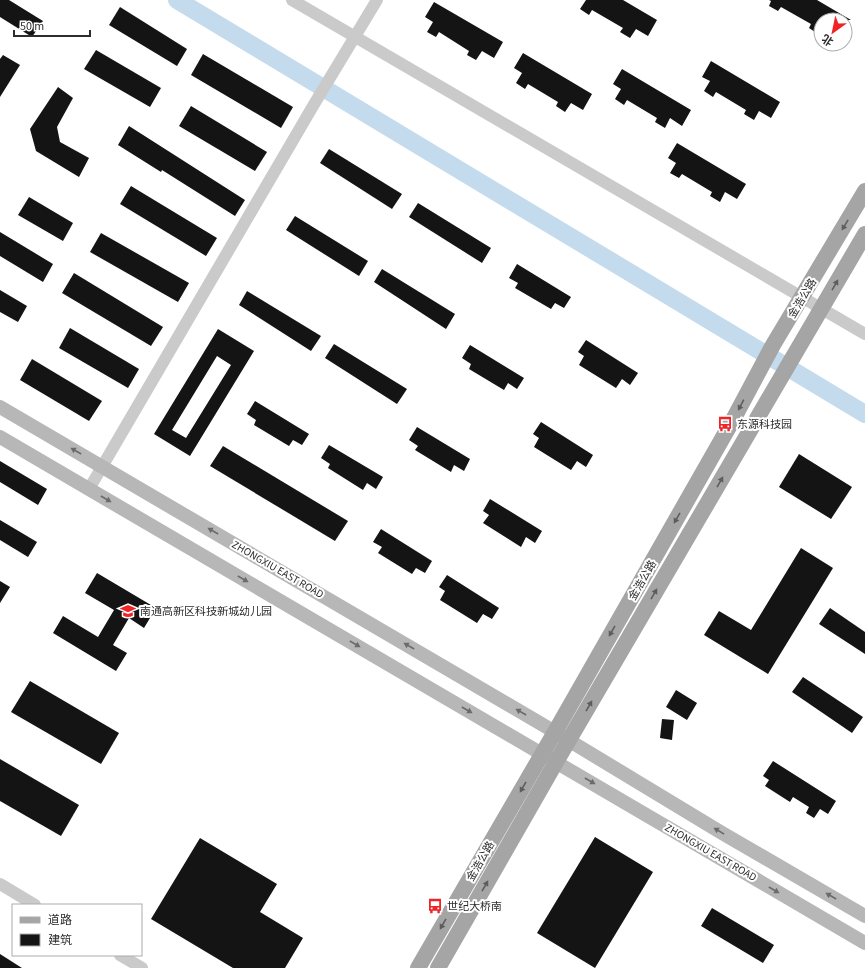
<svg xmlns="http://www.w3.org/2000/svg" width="865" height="968" font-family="'Source Sans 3','Noto Sans SC',sans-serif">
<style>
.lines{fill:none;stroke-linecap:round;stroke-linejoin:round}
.river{stroke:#c4dbed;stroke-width:18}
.building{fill:#141414;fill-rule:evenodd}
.tertiary{stroke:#cacaca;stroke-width:12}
.secondary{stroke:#b7b7b7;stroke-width:14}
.primary{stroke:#a5a5a5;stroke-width:16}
.oneway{fill:#5d5d5d}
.oneway2{fill:#6b6b6b}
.labels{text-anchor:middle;stroke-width:4;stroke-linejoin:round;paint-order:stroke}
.street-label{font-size:11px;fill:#2d2d2d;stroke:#fff}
.poi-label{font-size:11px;fill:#2d2d2d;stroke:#fff;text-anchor:start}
</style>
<rect width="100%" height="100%" fill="#fff"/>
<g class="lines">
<path class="river" d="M 177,0 L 865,414"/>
</g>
<g class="building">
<path d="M 0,0 L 9,0 L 43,21 L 32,37 L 0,17 Z"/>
<path d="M 586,0 L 623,0 L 657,20 L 648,36 L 636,29 L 630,38 L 620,32 L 623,28 L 592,10 L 589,15 L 580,9 Z"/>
<path d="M 769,0 L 817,0 L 851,20 L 821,20 L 821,36 L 809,28 L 811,24 L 781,7 L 778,11 L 769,6 L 771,1 Z"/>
<path d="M 434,2 L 503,42 L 494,58 L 482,51 L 476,60 L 467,55 L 469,51 L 439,32 L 436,37 L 427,32 L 433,22 L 425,17 Z"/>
<path d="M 120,7 L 187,49 L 177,66 L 109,25 Z"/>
<path d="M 96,50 L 161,88 L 150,107 L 84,69 Z"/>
<path d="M 523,53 L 592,94 L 583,110 L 571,103 L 565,112 L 556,106 L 558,102 L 528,84 L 525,89 L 516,83 L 522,73 L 514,68 Z"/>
<path d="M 203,54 L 293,107 L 281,128 L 191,75 Z"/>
<path d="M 3,55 L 20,65 L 0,97 L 0,59 Z"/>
<path d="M 711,61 L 780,102 L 771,118 L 759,111 L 754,120 L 744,114 L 746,110 L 716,92 L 713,97 L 704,91 L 710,81 L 702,77 Z"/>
<path d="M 622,69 L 691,110 L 682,126 L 670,118 L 665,128 L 655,122 L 657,118 L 627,100 L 624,105 L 615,99 L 621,89 L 613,84 Z"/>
<path d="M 58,87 L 73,98 L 57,127 L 60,142 L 89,158 L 79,177 L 36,151 L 30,129 Z"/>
<path d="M 191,106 L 267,152 L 255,171 L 179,126 Z"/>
<path d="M 129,126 L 245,200 L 235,216 L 162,170 L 161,172 L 118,145 Z"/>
<path d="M 677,143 L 746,184 L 737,199 L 725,192 L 720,202 L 710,196 L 712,192 L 682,174 L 679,178 L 670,173 L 676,163 L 668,158 Z"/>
<path d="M 329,149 L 402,194 L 392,209 L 320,163 Z"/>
<path d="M 131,186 L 217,238 L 206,256 L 120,204 Z"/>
<path d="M 29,197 L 73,223 L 63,241 L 18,215 Z"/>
<path d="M 418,203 L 491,248 L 482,263 L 409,217 Z"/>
<path d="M 295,216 L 368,261 L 359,276 L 286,230 Z"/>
<path d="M 0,232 L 53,264 L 43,282 L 0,256 Z"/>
<path d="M 101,233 L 189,283 L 178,302 L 90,252 Z"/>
<path d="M 517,264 L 571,297 L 564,308 L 555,303 L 551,309 L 515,288 L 518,283 L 509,278 Z"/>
<path d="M 382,269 L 455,314 L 446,329 L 374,282 Z"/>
<path d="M 74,273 L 163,327 L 151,346 L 62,293 Z"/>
<path d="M 0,290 L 27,306 L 18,322 L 0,312 Z"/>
<path d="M 247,291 L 321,336 L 311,351 L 239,305 Z"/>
<path d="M 70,328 L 139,369 L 128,388 L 59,348 Z"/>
<path d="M 218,329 L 254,351 L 190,456 L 154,434 ZM 217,356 L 231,365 L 186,438 L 172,430 Z"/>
<path d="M 586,340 L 638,373 L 630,385 L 622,379 L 616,388 L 579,365 L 584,356 L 578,352 Z"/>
<path d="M 334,344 L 407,389 L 397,404 L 325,358 Z"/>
<path d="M 470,345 L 524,378 L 517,389 L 508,383 L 504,390 L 469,369 L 471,364 L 462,358 Z"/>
<path d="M 32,359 L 102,401 L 89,421 L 20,380 Z"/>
<path d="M 255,401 L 309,434 L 302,445 L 293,440 L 289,446 L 254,425 L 256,420 L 247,414 Z"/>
<path d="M 541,422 L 593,455 L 586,467 L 577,461 L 571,470 L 534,447 L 539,438 L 533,434 Z"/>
<path d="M 417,427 L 470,459 L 464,471 L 454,465 L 451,472 L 415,450 L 418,446 L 409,440 Z"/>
<path d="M 329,445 L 383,477 L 376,489 L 367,483 L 363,490 L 328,468 L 330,464 L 321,458 Z"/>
<path d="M 223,446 L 348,521 L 335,541 L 210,466 Z"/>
<path d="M 799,454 L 852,487 L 831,519 L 779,487 Z"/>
<path d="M 0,461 L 47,489 L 38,505 L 0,482 Z"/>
<path d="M 490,499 L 542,531 L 535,543 L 526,537 L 521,547 L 483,523 L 489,515 L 483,511 Z"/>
<path d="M 0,520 L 37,542 L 28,557 L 0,540 Z"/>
<path d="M 381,529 L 432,561 L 425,573 L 416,568 L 412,574 L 378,553 L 382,547 L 373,542 Z"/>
<path d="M 801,548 L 833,568 L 768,674 L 704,635 L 719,611 L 751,630 Z"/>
<path d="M 97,573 L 156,608 L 144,628 L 129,618 L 113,645 L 127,653 L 116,671 L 53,633 L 63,616 L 98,637 L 114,610 L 85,593 Z"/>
<path d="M 447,575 L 499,608 L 492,619 L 483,614 L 477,623 L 440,600 L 445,591 L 439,587 Z"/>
<path d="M 0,581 L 10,587 L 0,603 Z"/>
<path d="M 830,608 L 865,632 L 865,654 L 819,624 Z"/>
<path d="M 803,677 L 863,717 L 852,733 L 792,692 Z"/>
<path d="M 30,681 L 119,733 L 101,764 L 11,712 Z"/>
<path d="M 676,690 L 697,703 L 687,720 L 666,707 Z"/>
<path d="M 662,719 L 674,720 L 672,740 L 660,738 Z"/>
<path d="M 0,759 L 79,805 L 61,836 L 0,801 Z"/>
<path d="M 773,761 L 836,801 L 828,814 L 820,809 L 814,818 L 806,813 L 809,807 L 793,797 L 790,802 L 765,786 L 769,780 L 763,776 Z"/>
<path d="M 595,837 L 653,872 L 595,968 L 537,933 Z"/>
<path d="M 200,838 L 277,884 L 260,912 L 303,938 L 285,968 L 233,968 L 151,919 Z"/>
<path d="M 712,908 L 774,945 L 763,963 L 701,926 Z"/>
<path d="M 0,954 L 22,968 L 0,968 Z"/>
</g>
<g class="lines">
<g class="tertiary">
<path d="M 292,0 L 865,334"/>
<path d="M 89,489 L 313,106 L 377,0"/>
<path d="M 0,884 L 35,905"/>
<path d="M 120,955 L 142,968"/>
</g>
<g class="secondary">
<path d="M 0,407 L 555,732 L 722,833 L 865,916"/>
<path d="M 0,437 L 865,943"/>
</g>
<g class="primary">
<path d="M 418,968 L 555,732 L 734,418 L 773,345 L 865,191"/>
<path d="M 438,968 L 556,762 L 865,234"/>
</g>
</g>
<defs><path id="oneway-solid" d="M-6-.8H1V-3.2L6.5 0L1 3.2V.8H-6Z"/></defs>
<g class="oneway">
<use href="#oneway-solid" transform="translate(845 225) rotate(121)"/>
<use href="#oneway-solid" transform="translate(835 285) rotate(-60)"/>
<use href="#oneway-solid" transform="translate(741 405) rotate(118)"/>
<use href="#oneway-solid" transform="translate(720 482) rotate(-60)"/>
<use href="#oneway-solid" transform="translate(677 518) rotate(120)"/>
<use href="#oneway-solid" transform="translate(654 594) rotate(-60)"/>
<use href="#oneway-solid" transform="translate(612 631) rotate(120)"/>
<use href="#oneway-solid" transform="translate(589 706) rotate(-60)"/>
<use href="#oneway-solid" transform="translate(523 787) rotate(120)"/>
<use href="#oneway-solid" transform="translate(485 886) rotate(-60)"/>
<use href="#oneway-solid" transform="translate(443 924) rotate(120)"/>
</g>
<g class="oneway2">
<use href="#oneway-solid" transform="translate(76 451) rotate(-150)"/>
<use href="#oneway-solid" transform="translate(106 499) rotate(30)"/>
<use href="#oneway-solid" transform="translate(213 531) rotate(-150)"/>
<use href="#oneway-solid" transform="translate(243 579) rotate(30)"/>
<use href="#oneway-solid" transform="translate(355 644) rotate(30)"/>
<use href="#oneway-solid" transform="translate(409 646) rotate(-150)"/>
<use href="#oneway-solid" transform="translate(467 710) rotate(30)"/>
<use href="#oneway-solid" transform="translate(521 712) rotate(-150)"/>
<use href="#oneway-solid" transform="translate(590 781) rotate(30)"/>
<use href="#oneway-solid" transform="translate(719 831) rotate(-149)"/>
<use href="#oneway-solid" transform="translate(774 890) rotate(30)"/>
<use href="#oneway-solid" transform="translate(831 896) rotate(-150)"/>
</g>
<defs>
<g id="bus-bare" transform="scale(1.2)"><path d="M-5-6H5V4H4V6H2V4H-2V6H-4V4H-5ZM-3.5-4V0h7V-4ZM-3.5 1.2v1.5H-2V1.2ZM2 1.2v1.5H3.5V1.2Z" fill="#ef2427" stroke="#fff" stroke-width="2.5" paint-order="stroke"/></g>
<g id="school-bare" transform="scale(1.2)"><path d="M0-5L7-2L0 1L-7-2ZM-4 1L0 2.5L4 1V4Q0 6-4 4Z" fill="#ef2427" stroke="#fff" stroke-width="2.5" paint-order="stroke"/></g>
</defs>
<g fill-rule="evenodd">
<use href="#bus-bare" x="725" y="424"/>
<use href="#school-bare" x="128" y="611"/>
<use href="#bus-bare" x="435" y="906"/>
</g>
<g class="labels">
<g class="street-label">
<text transform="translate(802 298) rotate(-59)" y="4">金浩公路</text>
<text transform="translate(278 569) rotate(30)" y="4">ZHONGXIU EAST ROAD</text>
<text transform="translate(642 580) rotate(-60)" y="4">金浩公路</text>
<text transform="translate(711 852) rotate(30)" y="4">ZHONGXIU EAST ROAD</text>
<text transform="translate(480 861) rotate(-60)" y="4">金浩公路</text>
</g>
<g class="poi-label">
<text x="737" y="428">东源科技园</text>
<text x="140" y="615">南通高新区科技新城幼儿园</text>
<text x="447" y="910">世纪大桥南</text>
</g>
</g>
<rect x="12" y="904" width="130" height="52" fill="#ffffff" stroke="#ababab"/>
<rect x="20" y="917" width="20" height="6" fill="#a5a5a5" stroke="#ababab"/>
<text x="48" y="924" font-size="12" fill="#2d2d2d">道路</text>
<rect x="20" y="934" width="20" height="12" fill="#141414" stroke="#ababab"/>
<text x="48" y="944" font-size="12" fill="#2d2d2d">建筑</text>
<g transform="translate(833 32) rotate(213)"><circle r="19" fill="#ffffff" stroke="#ababab"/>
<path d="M0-3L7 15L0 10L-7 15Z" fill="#ef2427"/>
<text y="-6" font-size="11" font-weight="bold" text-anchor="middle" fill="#2d2d2d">北</text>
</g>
<path d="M14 30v6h76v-6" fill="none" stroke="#2d2d2d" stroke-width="2"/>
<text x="20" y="30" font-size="12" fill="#2d2d2d" stroke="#ffffff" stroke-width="3" paint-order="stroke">50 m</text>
</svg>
